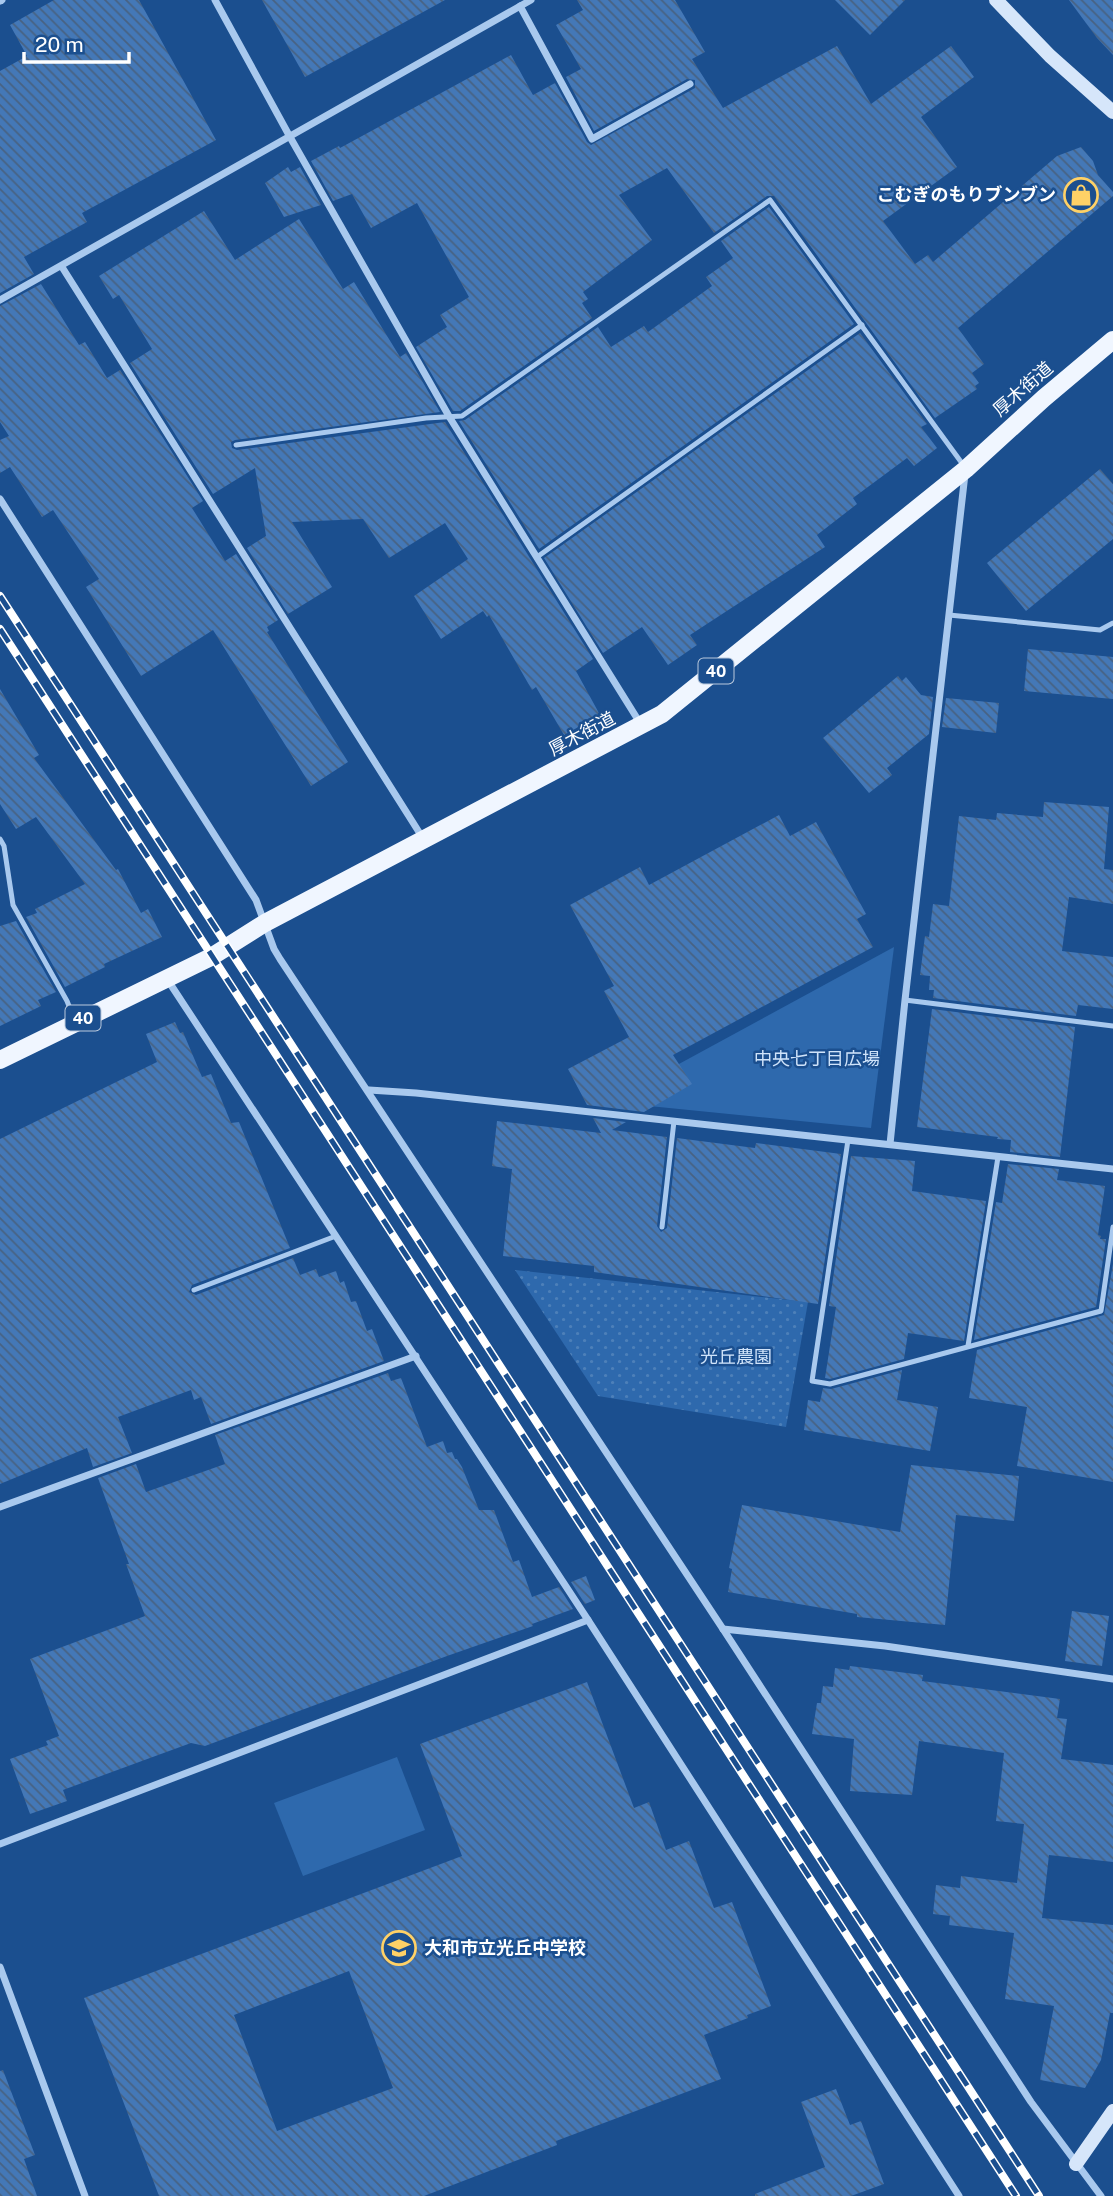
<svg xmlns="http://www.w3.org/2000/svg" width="1113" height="2196" font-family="'Public Sans','Noto Sans JP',sans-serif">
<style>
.grass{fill:url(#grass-dots)}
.park{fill:#2e69ad}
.building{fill:url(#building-back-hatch);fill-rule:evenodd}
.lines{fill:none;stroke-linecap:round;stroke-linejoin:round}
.lane{stroke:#a9c9ee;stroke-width:5}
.street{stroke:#a9c9ee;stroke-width:7}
.secondary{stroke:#d6e6fa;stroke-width:14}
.primary{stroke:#f0f6ff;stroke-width:18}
.rail-casing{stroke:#fff;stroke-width:8}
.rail{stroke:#1b4f8f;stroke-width:5;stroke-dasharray:16;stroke-linecap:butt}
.labels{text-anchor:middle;stroke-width:5;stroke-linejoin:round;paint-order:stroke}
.shield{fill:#1b4f8f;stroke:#bbcadd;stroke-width:2}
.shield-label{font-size:16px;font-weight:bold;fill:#fff}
.poi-label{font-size:18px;font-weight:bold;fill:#fff;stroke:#1b4f8f;text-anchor:end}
.street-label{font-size:18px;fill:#fff;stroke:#1b4f8f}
.park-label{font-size:18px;fill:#cfe3fa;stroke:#1b4f8f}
</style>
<defs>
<pattern id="grass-dots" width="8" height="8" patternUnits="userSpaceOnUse" patternTransform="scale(1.75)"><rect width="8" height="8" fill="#2e69ad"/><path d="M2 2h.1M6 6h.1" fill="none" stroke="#4d80b9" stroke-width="1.8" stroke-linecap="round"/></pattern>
<pattern id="building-back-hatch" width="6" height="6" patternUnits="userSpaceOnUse" patternTransform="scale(1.75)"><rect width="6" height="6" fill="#4478b7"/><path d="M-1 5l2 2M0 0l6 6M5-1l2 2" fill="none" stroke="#486282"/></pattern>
</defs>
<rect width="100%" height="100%" fill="#1b4f8f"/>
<path class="grass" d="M 515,1270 L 808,1302 L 786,1427 L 598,1396 Z"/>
<g class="park">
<path d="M 894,947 L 871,1128 L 609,1102 Z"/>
<path d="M 397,1757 L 425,1830 L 303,1876 L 274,1803 Z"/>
</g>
<g class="building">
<path d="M 54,0 L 139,0 L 216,140 L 82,213 L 87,222 L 24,257 L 34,274 L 0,293 L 0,71 L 27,56 L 10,25 Z"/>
<path d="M 262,0 L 445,0 L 305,77 Z"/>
<path d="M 577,0 L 675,0 L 705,52 L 692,59 L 723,108 L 837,46 L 871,104 L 951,46 L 974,77 L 921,117 L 957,167 L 883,221 L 915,264 L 928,255 L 933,262 L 1057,156 L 1081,147 L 1093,161 L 1098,175 L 1113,192 L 1113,196 L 958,328 L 984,364 L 972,373 L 979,383 L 975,386 L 977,389 L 935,418 L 774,196 L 767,196 L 714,233 L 667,168 L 619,195 L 652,240 L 583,292 L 588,299 L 582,303 L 592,318 L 460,411 L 453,411 L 416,347 L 447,327 L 440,315 L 469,297 L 417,203 L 371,228 L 352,194 L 333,201 L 311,161 L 339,146 L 340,148 L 511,55 L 533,95 L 555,83 L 587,142 L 591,145 L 695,88 L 695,80 L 687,79 L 594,131 L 566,77 L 581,69 L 556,25 L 583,10 Z"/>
<path d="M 835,0 L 905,0 L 870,35 Z"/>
<path d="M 1069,0 L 1113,0 L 1113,55 L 1097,38 Z"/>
<path d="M 288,167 L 291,172 L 300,167 L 321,205 L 284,217 L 265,183 Z"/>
<path d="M 769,207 L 854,324 L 539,549 L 459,421 L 465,420 L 598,327 L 611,347 L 644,326 L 648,332 L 712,286 L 706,277 L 733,258 L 721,241 Z"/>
<path d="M 204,211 L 235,260 L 299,219 L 343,289 L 354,282 L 400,357 L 406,353 L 440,412 L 235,440 L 231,442 L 232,448 L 237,450 L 445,422 L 593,659 L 576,671 L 600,715 L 564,735 L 536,687 L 532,690 L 489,615 L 487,617 L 483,611 L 441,639 L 414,596 L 468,559 L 445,523 L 389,558 L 363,519 L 292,522 L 332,587 L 288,614 L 247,548 L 266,536 L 255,468 L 213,494 L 130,363 L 152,349 L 119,295 L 113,299 L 99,276 Z"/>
<path d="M 41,284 L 79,345 L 85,342 L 107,378 L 120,370 L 203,501 L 192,508 L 225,561 L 236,554 L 278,620 L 267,627 L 269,631 L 267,632 L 348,762 L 311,786 L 213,630 L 141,676 L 86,587 L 99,579 L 53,510 L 42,517 L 10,467 L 0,473 L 0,440 L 9,436 L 0,422 L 0,306 Z"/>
<path d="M 860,333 L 927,424 L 921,427 L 937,448 L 914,466 L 907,458 L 853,498 L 857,504 L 817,535 L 825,547 L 690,635 L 697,645 L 668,665 L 642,627 L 603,653 L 544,558 Z"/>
<path d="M 1100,469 L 1113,484 L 1113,539 L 1026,611 L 987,563 Z"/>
<path d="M 1028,649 L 1113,657 L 1113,699 L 1024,691 Z"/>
<path d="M 898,676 L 902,681 L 906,677 L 921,695 L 933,697 L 929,734 L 887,768 L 892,775 L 869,793 L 823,738 Z"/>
<path d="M 0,689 L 39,755 L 34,758 L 116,870 L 118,869 L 141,913 L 148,909 L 162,937 L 104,964 L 105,967 L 65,987 L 26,917 L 37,913 L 35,909 L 85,884 L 36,817 L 16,829 L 0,804 Z"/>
<path d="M 946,698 L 999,703 L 996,733 L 942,727 Z"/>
<path d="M 1044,802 L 1109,807 L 1104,869 L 1113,870 L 1113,904 L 1069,897 L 1062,951 L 1113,957 L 1113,1009 L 1078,1005 L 1076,1016 L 933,998 L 934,990 L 929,990 L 930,976 L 920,975 L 925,936 L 929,937 L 933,904 L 949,906 L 959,816 L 996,820 L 997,813 L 1043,817 Z"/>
<path d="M 779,815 L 790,836 L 816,822 L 866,914 L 857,919 L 873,947 L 673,1055 L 692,1084 L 644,1112 L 587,1105 L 568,1069 L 629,1037 L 604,991 L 614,986 L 570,905 L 640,867 L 649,885 Z"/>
<path d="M 16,921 L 56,992 L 38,1000 L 41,1006 L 0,1026 L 0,926 Z"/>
<path d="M 932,1009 L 1075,1027 L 1060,1157 L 1010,1152 L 1011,1140 L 997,1139 L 998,1137 L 917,1127 Z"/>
<path d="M 175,1022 L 180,1033 L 183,1032 L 202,1077 L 211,1074 L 231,1123 L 239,1122 L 290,1248 L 192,1285 L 189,1292 L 196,1295 L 293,1258 L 300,1275 L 316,1269 L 319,1277 L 336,1271 L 340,1283 L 344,1281 L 351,1302 L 356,1301 L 367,1331 L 372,1329 L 384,1361 L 211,1424 L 201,1397 L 194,1400 L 191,1390 L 118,1417 L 132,1453 L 93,1467 L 87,1448 L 0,1484 L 0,1139 L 157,1062 L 146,1034 Z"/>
<path d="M 593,1118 L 626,1122 L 612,1130 L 667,1137 L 657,1226 L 661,1232 L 667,1228 L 677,1138 L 755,1148 L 756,1143 L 841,1154 L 818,1304 L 594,1272 L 594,1266 L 503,1256 L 512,1169 L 492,1166 L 497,1121 L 601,1133 Z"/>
<path d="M 851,1156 L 915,1161 L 912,1191 L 986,1201 L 964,1341 L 908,1333 L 904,1359 L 830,1379 L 825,1378 L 836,1307 L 829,1306 Z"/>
<path d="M 1008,1164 L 1059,1169 L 1057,1180 L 1105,1186 L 1098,1235 L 1101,1236 L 1100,1239 L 1106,1239 L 1096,1307 L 974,1340 L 996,1202 L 1002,1203 Z"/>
<path d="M 1113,1264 L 1113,1482 L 1017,1466 L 1027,1407 L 969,1398 L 977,1350 L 1104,1315 Z"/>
<path d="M 902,1370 L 897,1400 L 938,1407 L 930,1451 L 804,1430 L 808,1400 L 820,1402 L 823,1388 L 831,1389 Z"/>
<path d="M 388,1373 L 391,1381 L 401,1378 L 427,1447 L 443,1441 L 447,1453 L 452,1452 L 455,1459 L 457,1459 L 462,1467 L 479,1510 L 494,1510 L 513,1562 L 519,1560 L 532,1597 L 559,1587 L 573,1609 L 532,1624 L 533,1626 L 447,1656 L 205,1746 L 191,1743 L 150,1758 L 63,1790 L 67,1801 L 30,1814 L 10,1759 L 48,1745 L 46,1741 L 59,1736 L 30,1659 L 145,1616 L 126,1564 L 129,1564 L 98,1478 L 136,1464 L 146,1492 L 225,1464 L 215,1435 Z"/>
<path d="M 911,1465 L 1019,1476 L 1014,1521 L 956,1515 L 945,1625 L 857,1617 L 857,1614 L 728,1592 L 732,1569 L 729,1568 L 742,1505 L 900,1532 Z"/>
<path d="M 586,1576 L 595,1600 L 585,1604 L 571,1582 Z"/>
<path d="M 1072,1611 L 1109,1616 L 1102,1666 L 1065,1661 Z"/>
<path d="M 850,1666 L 923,1675 L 922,1681 L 1060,1699 L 1057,1718 L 1067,1719 L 1061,1759 L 1113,1765 L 1113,1862 L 1049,1855 L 1042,1918 L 1113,1925 L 1113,2013 L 1110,2013 L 1101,2060 L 1085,2088 L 1040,2080 L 1054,2006 L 1005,1999 L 1014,1933 L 949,1925 L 950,1916 L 933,1914 L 936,1885 L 960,1888 L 961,1876 L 1017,1883 L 1024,1824 L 996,1821 L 1004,1753 L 919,1741 L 912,1795 L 850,1791 L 854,1739 L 812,1734 L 817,1703 L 821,1703 L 823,1686 L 833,1687 L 835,1668 L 849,1670 Z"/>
<path d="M 587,1682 L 634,1808 L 649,1802 L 666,1850 L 689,1841 L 714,1908 L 732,1902 L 771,2006 L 747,2015 L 748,2018 L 704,2035 L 721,2079 L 556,2141 L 557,2145 L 424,2196 L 159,2196 L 84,1998 L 462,1856 L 420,1744 ZM 349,1971 L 393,2088 L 277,2131 L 234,2015 Z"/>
<path d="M 3,2070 L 35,2155 L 24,2159 L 37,2196 L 0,2196 L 0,2071 Z"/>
<path d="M 836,2089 L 850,2125 L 861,2121 L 884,2184 L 851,2196 L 755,2196 L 755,2194 L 825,2167 L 801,2102 Z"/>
</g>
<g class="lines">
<g class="lane">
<path d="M 236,445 L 426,418 L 462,416 L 770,200 L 964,466"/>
<path d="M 537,557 L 862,325"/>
<path d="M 949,615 L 1100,630 L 1113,623"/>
<path d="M 0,839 L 4,846 L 13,905 L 67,1001 L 75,1021"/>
<path d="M 905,1000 L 1113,1026"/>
<path d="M 848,1140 L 812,1381 L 830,1384 L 1101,1311 L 1113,1227"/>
<path d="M 662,1227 L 674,1121"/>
<path d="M 194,1290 L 336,1236"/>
<path d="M 968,1346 L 998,1157"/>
</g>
<g class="street">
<path d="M 215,0 L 290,137 L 450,418 L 640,723"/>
<path d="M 0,1 L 2,0"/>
<path d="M 520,6 L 592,139 L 690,84"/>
<path d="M 62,267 L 424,840"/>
<path d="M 0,300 L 531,0"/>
<path d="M 0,499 L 256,900 L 274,949 L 280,959 L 723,1629 L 1031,2102 L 1101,2196"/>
<path d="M 167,979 L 588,1620 L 959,2196"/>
<path d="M 369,1090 L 416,1093 L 1113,1169"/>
<path d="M 890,1144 L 905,1000 L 965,474"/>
<path d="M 0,1507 L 416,1356"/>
<path d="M 723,1629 L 885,1646 L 1113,1679"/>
<path d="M 0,1844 L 588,1620"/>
<path d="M 0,1967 L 85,2196"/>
</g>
<g class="secondary">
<path d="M 996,0 L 1050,56 L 1113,112"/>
<path d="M 1076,2164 L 1113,2111"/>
</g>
<path class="primary" d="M 0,1060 L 211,957 L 265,923 L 662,714 L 966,469 L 1044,398 L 1113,340"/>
<g class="rail-casing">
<g id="rail">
<path d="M 0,596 L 1039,2196"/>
<path d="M 0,629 L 1016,2196"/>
</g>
</g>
<use href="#rail" class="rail"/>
</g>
<defs>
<g id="shop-ring" transform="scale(1.75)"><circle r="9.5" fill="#1b4f8f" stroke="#ffd166" stroke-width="1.5"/><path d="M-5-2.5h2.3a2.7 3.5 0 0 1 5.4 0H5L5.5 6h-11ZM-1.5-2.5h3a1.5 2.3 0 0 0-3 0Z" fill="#ffd166"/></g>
<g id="school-ring" transform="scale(1.75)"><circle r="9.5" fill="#1b4f8f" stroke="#ffd166" stroke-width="1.5"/><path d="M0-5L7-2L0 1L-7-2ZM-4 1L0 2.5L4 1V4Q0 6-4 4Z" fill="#ffd166"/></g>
</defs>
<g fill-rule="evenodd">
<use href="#shop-ring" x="1081" y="195"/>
<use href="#school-ring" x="399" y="1948"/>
</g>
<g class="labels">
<g class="shield">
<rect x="698.5" y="658.5" width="35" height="25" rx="5"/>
<rect x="65.5" y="1005.5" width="35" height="25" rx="5"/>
</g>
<g class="shield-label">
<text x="716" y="677">40</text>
<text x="83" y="1024">40</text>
</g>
<g class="poi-label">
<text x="1056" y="201">こむぎのもりブンブン</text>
<text x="424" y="1954" text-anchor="start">大和市立光丘中学校</text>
</g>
<g class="street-label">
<text transform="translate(1023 389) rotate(-41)" y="6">厚木街道</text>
<text transform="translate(582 734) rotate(-28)" y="6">厚木街道</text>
</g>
<g class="park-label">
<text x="817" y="1065">中央七丁目広場</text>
<text x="736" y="1363">光丘農園</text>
</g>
</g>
<path d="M24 52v10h105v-10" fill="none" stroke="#ffffff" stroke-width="3.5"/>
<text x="35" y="52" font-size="21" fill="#ffffff" stroke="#1b4f8f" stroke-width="5" paint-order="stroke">20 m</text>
</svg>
